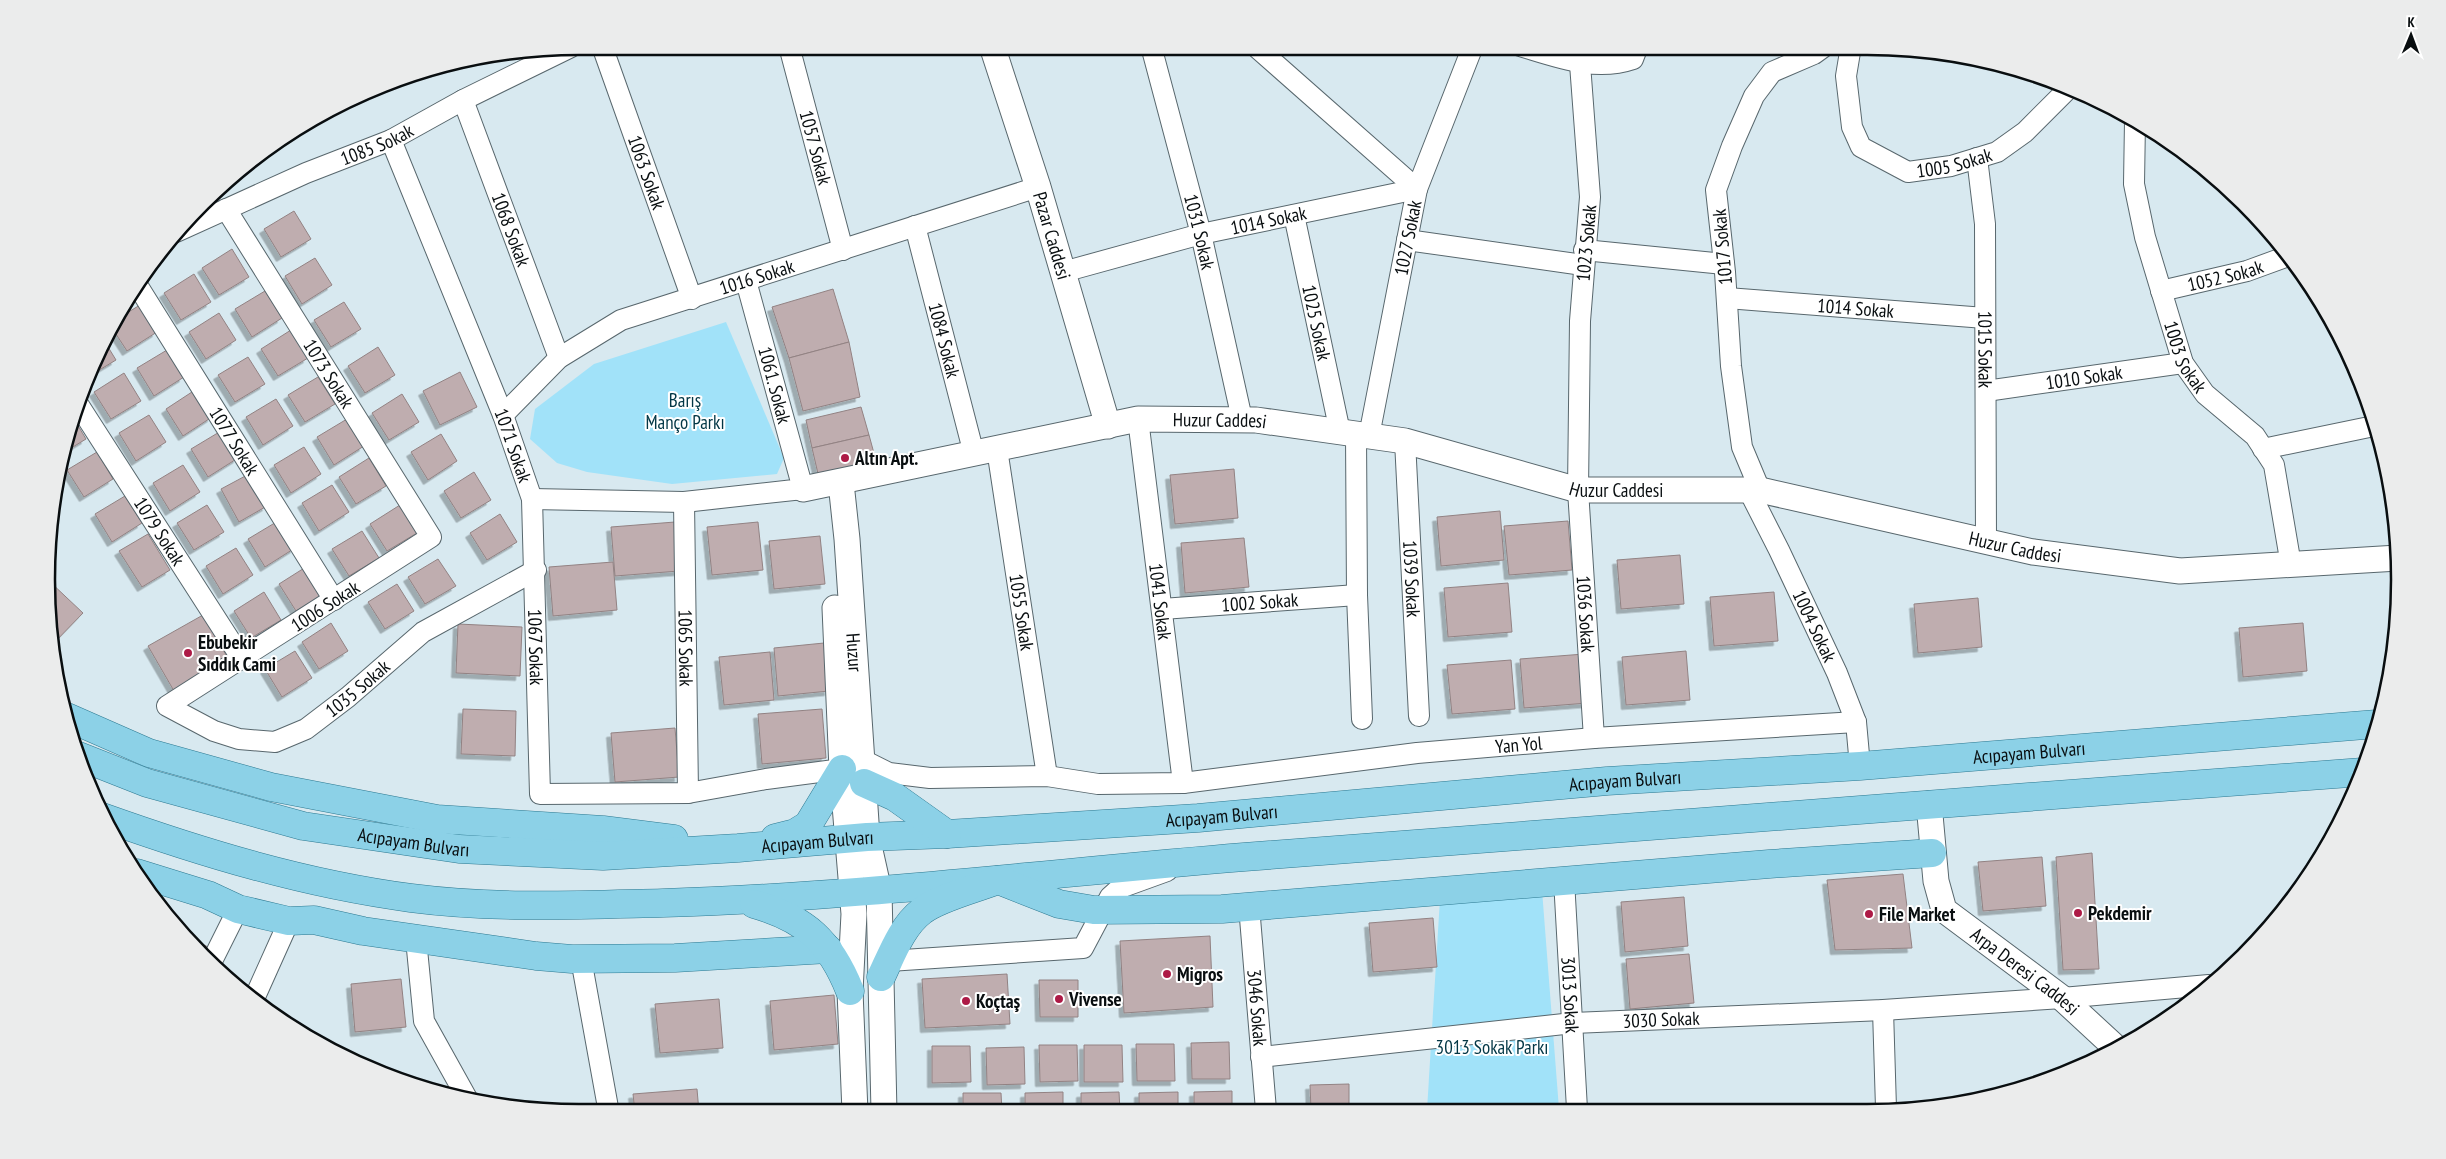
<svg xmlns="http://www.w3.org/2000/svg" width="2446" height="1159" font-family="'PT Sans Narrow',sans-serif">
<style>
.green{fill:#a1e2f9}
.building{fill:#bfadaf;stroke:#928283;filter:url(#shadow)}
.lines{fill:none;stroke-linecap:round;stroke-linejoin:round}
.minor-casing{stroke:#58676d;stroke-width:22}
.tertiary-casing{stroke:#58676d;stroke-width:27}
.primary-casing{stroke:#2d7991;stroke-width:29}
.minor{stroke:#fff;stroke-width:20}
.tertiary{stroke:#fff;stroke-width:25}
.primary{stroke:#8cd1e7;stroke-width:28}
.poi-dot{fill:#ad1a46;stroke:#fff;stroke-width:2}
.labels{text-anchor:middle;stroke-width:4;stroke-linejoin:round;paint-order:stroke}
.street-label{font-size:19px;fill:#090e10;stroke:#fff}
.park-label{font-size:19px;fill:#023645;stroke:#fff}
.poi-label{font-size:19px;font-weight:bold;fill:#090e10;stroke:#fff;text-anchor:start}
.rim{fill:none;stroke:#090e10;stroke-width:2.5}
</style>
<defs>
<filter id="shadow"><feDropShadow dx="-4.5" dy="4.5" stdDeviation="0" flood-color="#0004"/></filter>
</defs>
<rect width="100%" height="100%" fill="#d8e9f0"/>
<g class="green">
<path d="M 726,322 L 784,458 L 777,474 L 672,484 L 587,472 L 557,463 L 530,439 L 535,409 L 594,364 Z"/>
<path d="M 1542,890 L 1559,1109 L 1427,1110 L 1440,899 Z"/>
</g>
<g class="building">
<path d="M 294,211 L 311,239 L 281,257 L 264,229 Z"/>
<path d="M 232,249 L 249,277 L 219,295 L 202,268 Z"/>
<path d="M 315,258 L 332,285 L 302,304 L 285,276 Z"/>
<path d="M 194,274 L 211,302 L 181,320 L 164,293 Z"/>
<path d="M 833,289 L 849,342 L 789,358 L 772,307 Z"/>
<path d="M 265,291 L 282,318 L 252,337 L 235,309 Z"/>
<path d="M 344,302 L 361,329 L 331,347 L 314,320 Z"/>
<path d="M 140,305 L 157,332 L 127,351 L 112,328 L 117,319 Z"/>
<path d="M 219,313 L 236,340 L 206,359 L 189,332 Z"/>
<path d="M 291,330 L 308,358 L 278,376 L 261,349 Z"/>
<path d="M 105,342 L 116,360 L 86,378 L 87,375 Z"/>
<path d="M 849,342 L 860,397 L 803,411 L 789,358 Z"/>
<path d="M 378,347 L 395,375 L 365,393 L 348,366 Z"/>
<path d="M 167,350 L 184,377 L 154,396 L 137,368 Z"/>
<path d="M 248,357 L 265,384 L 235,402 L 218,375 Z"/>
<path d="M 460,372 L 477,407 L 440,425 L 423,391 Z"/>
<path d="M 124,373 L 141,401 L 111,419 L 94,392 Z"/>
<path d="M 318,377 L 335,404 L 305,422 L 288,395 Z"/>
<path d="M 195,390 L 212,417 L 183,436 L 166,409 Z"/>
<path d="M 402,394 L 419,422 L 389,440 L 372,413 Z"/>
<path d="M 276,399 L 293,426 L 263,445 L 246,417 Z"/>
<path d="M 861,407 L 869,435 L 812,448 L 806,420 Z"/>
<path d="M 149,415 L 166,442 L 136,461 L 119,433 Z"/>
<path d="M 74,419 L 86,439 L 63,453 Z"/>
<path d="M 347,419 L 364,446 L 334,465 L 317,437 Z"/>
<path d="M 221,431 L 238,458 L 208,477 L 191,449 Z"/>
<path d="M 441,434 L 457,461 L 428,480 L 411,452 Z"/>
<path d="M 869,435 L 878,468 L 819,478 L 812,448 Z"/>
<path d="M 304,447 L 321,474 L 291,493 L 274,465 Z"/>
<path d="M 97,452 L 113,479 L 84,497 L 67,470 Z"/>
<path d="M 369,458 L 386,486 L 356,504 L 339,477 Z"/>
<path d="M 183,465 L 200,492 L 170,511 L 153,483 Z"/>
<path d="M 1234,469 L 1238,518 L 1175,524 L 1170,475 Z"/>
<path d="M 474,472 L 491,500 L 461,518 L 444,491 Z"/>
<path d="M 249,474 L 267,506 L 239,522 L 221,489 Z"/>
<path d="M 332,485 L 349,512 L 319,531 L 302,503 Z"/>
<path d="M 125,496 L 142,523 L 112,542 L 95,514 Z"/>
<path d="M 207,505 L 224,532 L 194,550 L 177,523 Z"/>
<path d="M 400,505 L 417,533 L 387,551 L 370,524 Z"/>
<path d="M 1500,511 L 1504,560 L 1441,566 L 1437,517 Z"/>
<path d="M 500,514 L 517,542 L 487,560 L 470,533 Z"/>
<path d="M 278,521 L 295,548 L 265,567 L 248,539 Z"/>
<path d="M 1568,521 L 1572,570 L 1509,575 L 1504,526 Z"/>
<path d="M 675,522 L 679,571 L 615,576 L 611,527 Z"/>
<path d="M 758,522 L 763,570 L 712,575 L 707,527 Z"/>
<path d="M 362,531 L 379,558 L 349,576 L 332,549 Z"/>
<path d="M 148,534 L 170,570 L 142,587 L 119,551 Z"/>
<path d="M 820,536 L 825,584 L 774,589 L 769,541 Z"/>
<path d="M 1244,538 L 1249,587 L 1185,593 L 1181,543 Z"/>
<path d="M 236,548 L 253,575 L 223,594 L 206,566 Z"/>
<path d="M 1680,555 L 1684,604 L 1621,609 L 1617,560 Z"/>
<path d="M 438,559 L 456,586 L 425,604 L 408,577 Z"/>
<path d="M 613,562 L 617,610 L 553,616 L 549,567 Z"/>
<path d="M 309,565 L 326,593 L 296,611 L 279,584 Z"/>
<path d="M 48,580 L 83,613 L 51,646 L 46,582 Z"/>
<path d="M 1508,583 L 1512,632 L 1448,637 L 1444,588 Z"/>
<path d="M 397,584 L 414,611 L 385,629 L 368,602 Z"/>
<path d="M 264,592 L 281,620 L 251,638 L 234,611 Z"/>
<path d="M 1774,592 L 1778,641 L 1714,646 L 1710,597 Z"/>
<path d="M 1978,598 L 1982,647 L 1918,653 L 1914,604 Z"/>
<path d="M 203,615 L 229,660 L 174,691 L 148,646 Z"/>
<path d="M 331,623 L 348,651 L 319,669 L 302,642 Z"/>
<path d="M 2303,623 L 2307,671 L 2243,677 L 2239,628 Z"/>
<path d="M 458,624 L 522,627 L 520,676 L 456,673 Z"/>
<path d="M 824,643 L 829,691 L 778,696 L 774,648 Z"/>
<path d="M 295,651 L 312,678 L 282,697 L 265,669 Z"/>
<path d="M 1686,651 L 1690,700 L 1626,705 L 1622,657 Z"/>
<path d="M 770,652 L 774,700 L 724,705 L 719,657 Z"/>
<path d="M 1584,654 L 1588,703 L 1524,708 L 1520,659 Z"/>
<path d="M 1511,660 L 1515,709 L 1452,714 L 1447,665 Z"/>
<path d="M 463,709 L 516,711 L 515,756 L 461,754 Z"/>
<path d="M 822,709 L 826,758 L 762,764 L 758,714 Z"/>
<path d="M 675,728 L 679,777 L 615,782 L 611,733 Z"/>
<path d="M 2092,853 L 2099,969 L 2063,970 L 2056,857 Z"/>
<path d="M 2042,857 L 2046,906 L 1983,911 L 1978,862 Z"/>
<path d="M 1903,874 L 1912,948 L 1835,950 L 1827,880 Z"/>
<path d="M 1684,897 L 1688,946 L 1625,952 L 1621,902 Z"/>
<path d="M 1433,918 L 1437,967 L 1373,972 L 1369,923 Z"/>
<path d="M 182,934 L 214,950 L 208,961 L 203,957 Z"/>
<path d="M 1210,936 L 1213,1007 L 1124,1013 L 1120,941 Z"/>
<path d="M 1689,954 L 1694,1003 L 1630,1009 L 1626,959 Z"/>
<path d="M 1007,974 L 1010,1024 L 925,1028 L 922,979 Z"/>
<path d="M 401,979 L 406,1027 L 355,1032 L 351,984 Z"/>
<path d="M 1039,980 L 1078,980 L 1078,1017 L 1040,1017 Z"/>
<path d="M 834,995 L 838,1044 L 774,1050 L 770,1001 Z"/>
<path d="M 719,999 L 723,1048 L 660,1053 L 655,1004 Z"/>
<path d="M 1229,1042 L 1230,1079 L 1192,1079 L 1191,1043 Z"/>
<path d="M 1136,1044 L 1174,1044 L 1175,1081 L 1137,1081 Z"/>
<path d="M 1039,1045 L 1077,1045 L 1078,1081 L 1040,1082 Z"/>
<path d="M 1084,1045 L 1122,1045 L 1123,1082 L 1084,1082 Z"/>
<path d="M 932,1046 L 970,1046 L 971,1082 L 932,1083 Z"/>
<path d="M 1024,1047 L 1025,1084 L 987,1085 L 986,1048 Z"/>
<path d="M 1349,1084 L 1349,1110 L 1311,1110 L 1310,1085 Z"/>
<path d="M 697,1089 L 699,1112 L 635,1113 L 633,1094 Z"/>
<path d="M 1232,1091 L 1232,1111 L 1194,1111 L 1194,1092 Z"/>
<path d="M 1063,1092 L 1063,1111 L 1025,1111 L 1025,1093 Z"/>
<path d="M 1119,1092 L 1120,1111 L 1081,1111 L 1081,1093 Z"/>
<path d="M 1178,1092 L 1178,1111 L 1139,1111 L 1139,1093 Z"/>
<path d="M 963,1093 L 1001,1093 L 1002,1111 L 963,1111 Z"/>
</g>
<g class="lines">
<g class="minor-casing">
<g id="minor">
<path id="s1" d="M 602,46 L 692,299"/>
<path id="s2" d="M 789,46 L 843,250"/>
<path id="s3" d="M 1151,46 L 1201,234 L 1242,419"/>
<path d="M 1255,46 L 1417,189"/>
<path d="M 1520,46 C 1557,57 1595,72 1633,59 L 1638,46"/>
<path id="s4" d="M 1851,46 L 1846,76 L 1852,127 L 1861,147 L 1908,172 L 1951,166 L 1997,152 L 2025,132 L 2070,87"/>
<path id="s5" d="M 1580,64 L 1590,197 L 1580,321 L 1578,490 L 1594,738"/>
<path id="s6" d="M 463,100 L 559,358"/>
<path id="s7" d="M 2135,121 L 2134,184 L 2145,237 L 2183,363 L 2205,394 L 2255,436 L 2274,465 L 2291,565"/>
<path id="s8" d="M 391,140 L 503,415 L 532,499 L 540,794 L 688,793 L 766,779 L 842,769"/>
<path id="s9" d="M 1977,158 L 1985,224 L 1986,543"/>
<path id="s10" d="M 226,209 L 431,537 L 167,706 L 214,731 L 239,739 L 275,742 L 306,729 L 348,697 L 423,632 L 536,570"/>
<path id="s11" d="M 1294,215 L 1340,432"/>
<path id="s12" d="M 915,226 L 974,454"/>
<path id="s13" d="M 176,232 L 306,173 L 391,140 L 463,100 L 571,47"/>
<path d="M 1407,240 L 1583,265"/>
<path d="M 1584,250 L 1724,264"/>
<path id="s14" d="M 1063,272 L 1201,234 L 1417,189"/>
<path id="s15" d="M 136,283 L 334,600"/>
<path id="s16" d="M 2161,291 L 2247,271 L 2288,256"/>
<path id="s17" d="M 1727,298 L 1985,318"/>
<path id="s18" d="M 1986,391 L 2183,363"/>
<path id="s19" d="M 78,404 L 242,659"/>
<path id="s20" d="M 503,415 L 559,358 L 621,320 L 1038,187"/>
<path id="s21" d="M 1138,419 L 1183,783"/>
<path d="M 1356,434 L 1357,595 L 1362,719"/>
<path id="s22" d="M 1369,436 L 1417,189 L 1473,46"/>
<path id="s23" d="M 1405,441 L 1419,716"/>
<path id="s24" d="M 997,449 L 1047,776"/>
<path d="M 2263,449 L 2374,426"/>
<path d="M 1760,490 L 1742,447 L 1731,366 L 1725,272 L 1716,190 L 1732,146 L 1754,96 L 1772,72 L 1814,54 L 1825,46"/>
<path id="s25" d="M 1749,491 L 1779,550 L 1837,673 L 1856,722 L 1860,766"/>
<path d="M 532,499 L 684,502 L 803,489 L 746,281"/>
<path id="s26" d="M 684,502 L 688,793"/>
<path id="s27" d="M 1162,609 L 1357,595"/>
<path id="s28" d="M 863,760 L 889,773 L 930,778 L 1047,776 L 1098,784 L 1183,783 L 1417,753 L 1594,738 L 1856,722"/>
<path id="s29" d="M 1564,880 L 1577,1109"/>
<path id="s30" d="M 1249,906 L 1266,1110"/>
<path d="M 416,939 L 424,1021 L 468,1100"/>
<path d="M 581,959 L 609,1113"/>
<path d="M 889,961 L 1083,948 L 1110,897 L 1120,888 L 1167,871"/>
<path d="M 211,963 L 238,909"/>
<path d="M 254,999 L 289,921"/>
<path d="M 1883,1010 L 1886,1108"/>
<path id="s31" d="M 1261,1057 L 1573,1023 L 1883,1010 L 2062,998 L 2209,985"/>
</g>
</g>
<g class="tertiary-casing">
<g id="tertiary">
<path id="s32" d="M 992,46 L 1038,187 L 1108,426"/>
<path id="s33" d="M 841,483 L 847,539 L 867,837 L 879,891 L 884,1112"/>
<path id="s34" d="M 803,489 L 1138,419 L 1256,420 L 1405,441 L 1578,490 L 1760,490 L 2033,552 L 2180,571 L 2398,558"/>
<path d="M 835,608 L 842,769 L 854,914 L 850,991 L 855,1112"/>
<path id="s35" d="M 1929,804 L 1936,881 L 1944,910 L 2062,998 L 2115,1047"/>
</g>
</g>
<g class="primary-casing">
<g id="primary">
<path d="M 67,717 L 149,753 L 271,787 L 437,819 L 603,830 L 674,839"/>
<path id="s36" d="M 76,755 L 147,783 L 303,826 L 459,849 L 603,856 L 738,848 L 867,837 L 947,834 L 1198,818 L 1607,781 L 1860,766 L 2377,724"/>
<path d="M 864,783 L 895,797 L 947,834"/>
<path d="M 102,817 C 203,853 305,884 411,898 C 495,909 579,905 663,903 C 857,897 1050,873 1244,857 C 1617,827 1990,800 2363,772"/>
<path d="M 775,838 L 795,833 L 808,825 L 842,769"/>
<path d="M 137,873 L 208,895 L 238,909 L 289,921 L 314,920 L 363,931 L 536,956 L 572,959 L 675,958 L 828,949"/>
<path d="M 754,904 C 806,919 830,941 850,991"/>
<path d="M 881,977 C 892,954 902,926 922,911 C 938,898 978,888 998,880 L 1059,904 L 1094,910 L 1222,909 L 1769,864 L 1932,853"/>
</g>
</g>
<use href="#minor" class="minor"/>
<use href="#tertiary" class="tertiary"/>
<use href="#primary" class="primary"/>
</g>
<g class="poi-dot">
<circle cx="845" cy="458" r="5"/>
<circle cx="188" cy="653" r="5"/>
<circle cx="2078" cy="913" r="5"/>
<circle cx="1869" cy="914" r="5"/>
<circle cx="1167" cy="974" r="5"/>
<circle cx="1059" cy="999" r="5"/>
<circle cx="966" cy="1001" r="5"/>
</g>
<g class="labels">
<g class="street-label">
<text dy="7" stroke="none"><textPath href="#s13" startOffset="219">1085 Sokak</textPath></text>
<text dy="7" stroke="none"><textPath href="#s2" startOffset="105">1057 Sokak</textPath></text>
<text dy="7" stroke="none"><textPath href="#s4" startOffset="204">1005 Sokak</textPath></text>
<text dy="7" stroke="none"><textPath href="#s1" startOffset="134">1063 Sokak</textPath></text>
<text dy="7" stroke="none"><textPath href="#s14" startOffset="212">1014 Sokak</textPath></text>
<text dy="7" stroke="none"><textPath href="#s6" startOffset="138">1068 Sokak</textPath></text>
<text dy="7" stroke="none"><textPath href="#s3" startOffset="192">1031 Sokak</textPath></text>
<text dy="7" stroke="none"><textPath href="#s32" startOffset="199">Pazar Caddesi</textPath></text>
<text dy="7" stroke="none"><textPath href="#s22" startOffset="202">1027 Sokak</textPath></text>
<text transform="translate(1586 243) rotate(-85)" y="7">1023 Sokak</text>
<text transform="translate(1722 247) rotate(-95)" y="7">1017 Sokak</text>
<text dy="7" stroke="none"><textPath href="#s16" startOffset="66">1052 Sokak</textPath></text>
<text dy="7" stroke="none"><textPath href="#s20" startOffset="295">1016 Sokak</textPath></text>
<text dy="7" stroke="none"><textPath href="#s17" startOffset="129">1014 Sokak</textPath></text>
<text dy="7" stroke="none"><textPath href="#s11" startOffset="110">1025 Sokak</textPath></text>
<text dy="7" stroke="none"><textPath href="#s12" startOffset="118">1084 Sokak</textPath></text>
<text dy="7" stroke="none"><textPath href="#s9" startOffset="192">1015 Sokak</textPath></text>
<text dy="7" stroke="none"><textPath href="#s7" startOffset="244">1003 Sokak</textPath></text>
<text dy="7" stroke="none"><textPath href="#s10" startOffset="194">1073 Sokak</textPath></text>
<text dy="7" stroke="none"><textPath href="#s18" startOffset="99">1010 Sokak</textPath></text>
<text transform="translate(775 385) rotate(75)" y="7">1061. Sokak</text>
<text dy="7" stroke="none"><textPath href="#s34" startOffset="424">Huzur Caddesi</textPath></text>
<text dy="7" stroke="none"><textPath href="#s15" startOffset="186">1077 Sokak</textPath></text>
<text dy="7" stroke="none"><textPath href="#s8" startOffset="329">1071 Sokak</textPath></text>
<text dy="7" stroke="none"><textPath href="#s34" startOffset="829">Huzur Caddesi</textPath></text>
<text dy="7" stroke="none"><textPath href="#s19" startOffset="151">1079 Sokak</textPath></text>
<text dy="7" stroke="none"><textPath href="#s34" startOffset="1234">Huzur Caddesi</textPath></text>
<text dy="7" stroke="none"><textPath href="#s23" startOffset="138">1039 Sokak</textPath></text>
<text dy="7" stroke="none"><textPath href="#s21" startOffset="184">1041 Sokak</textPath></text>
<text dy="7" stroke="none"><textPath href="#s27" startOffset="98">1002 Sokak</textPath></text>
<text transform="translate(325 606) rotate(-33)" y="7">1006 Sokak</text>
<text dy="7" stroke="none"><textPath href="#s24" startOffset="165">1055 Sokak</textPath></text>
<text dy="7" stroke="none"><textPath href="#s5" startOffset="551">1036 Sokak</textPath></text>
<text dy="7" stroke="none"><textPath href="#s25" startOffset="150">1004 Sokak</textPath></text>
<text dy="7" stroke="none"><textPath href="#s8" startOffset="534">1067 Sokak</textPath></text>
<text dy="7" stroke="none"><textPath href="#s26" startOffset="146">1065 Sokak</textPath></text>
<text dy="7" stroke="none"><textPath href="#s33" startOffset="170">Huzur</textPath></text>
<text dy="7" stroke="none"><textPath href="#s10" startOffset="915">1035 Sokak</textPath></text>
<text dy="7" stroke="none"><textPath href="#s28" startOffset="662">Yan Yol</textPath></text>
<text dy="7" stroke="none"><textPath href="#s36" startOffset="1970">Acıpayam Bulvarı</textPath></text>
<text dy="7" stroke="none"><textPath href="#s36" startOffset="1565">Acıpayam Bulvarı</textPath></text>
<text dy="7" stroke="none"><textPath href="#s36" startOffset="1160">Acıpayam Bulvarı</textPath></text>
<text dy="7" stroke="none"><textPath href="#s36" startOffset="350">Acıpayam Bulvarı</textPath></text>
<text dy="7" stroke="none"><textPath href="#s36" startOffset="755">Acıpayam Bulvarı</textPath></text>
<text dy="7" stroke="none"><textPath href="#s35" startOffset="209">Arpa Deresi Caddesi</textPath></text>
<text dy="7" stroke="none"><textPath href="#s29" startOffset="115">3013 Sokak</textPath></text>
<text dy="7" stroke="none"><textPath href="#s30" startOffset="102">3046 Sokak</textPath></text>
<text dy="7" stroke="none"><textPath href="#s31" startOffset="402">3030 Sokak</textPath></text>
</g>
<g class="park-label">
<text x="685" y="407">Barış<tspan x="685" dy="22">Manço Parkı</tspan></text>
<text x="1492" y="1054">3013 Sokak Parkı</text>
</g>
<g class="poi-label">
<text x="855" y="465">Altın Apt.</text>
<text x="198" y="649">Ebubekir<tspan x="198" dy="22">Sıddık Cami</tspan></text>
<text x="2088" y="920">Pekdemir</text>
<text x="1879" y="921">File Market</text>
<text x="1177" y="981">Migros</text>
<text x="1069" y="1006">Vivense</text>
<text x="976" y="1008">Koçtaş</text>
</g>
</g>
<path d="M0 0H2446V1159H0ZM579 55H1867A524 524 0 0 1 2391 579V580A524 524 0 0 1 1867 1104H579A524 524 0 0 1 55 580V579A524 524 0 0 1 579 55Z" fill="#ebecec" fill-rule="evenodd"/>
<path class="rim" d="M579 55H1867A524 524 0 0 1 2391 579V580A524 524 0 0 1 1867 1104H579A524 524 0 0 1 55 580V579A524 524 0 0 1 579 55Z"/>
<g transform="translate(2411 35) rotate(1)" stroke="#ffffff" stroke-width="4" paint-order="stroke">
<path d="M0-4L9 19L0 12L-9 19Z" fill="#090e10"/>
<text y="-8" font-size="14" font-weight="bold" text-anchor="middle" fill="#090e10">K</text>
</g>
</svg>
